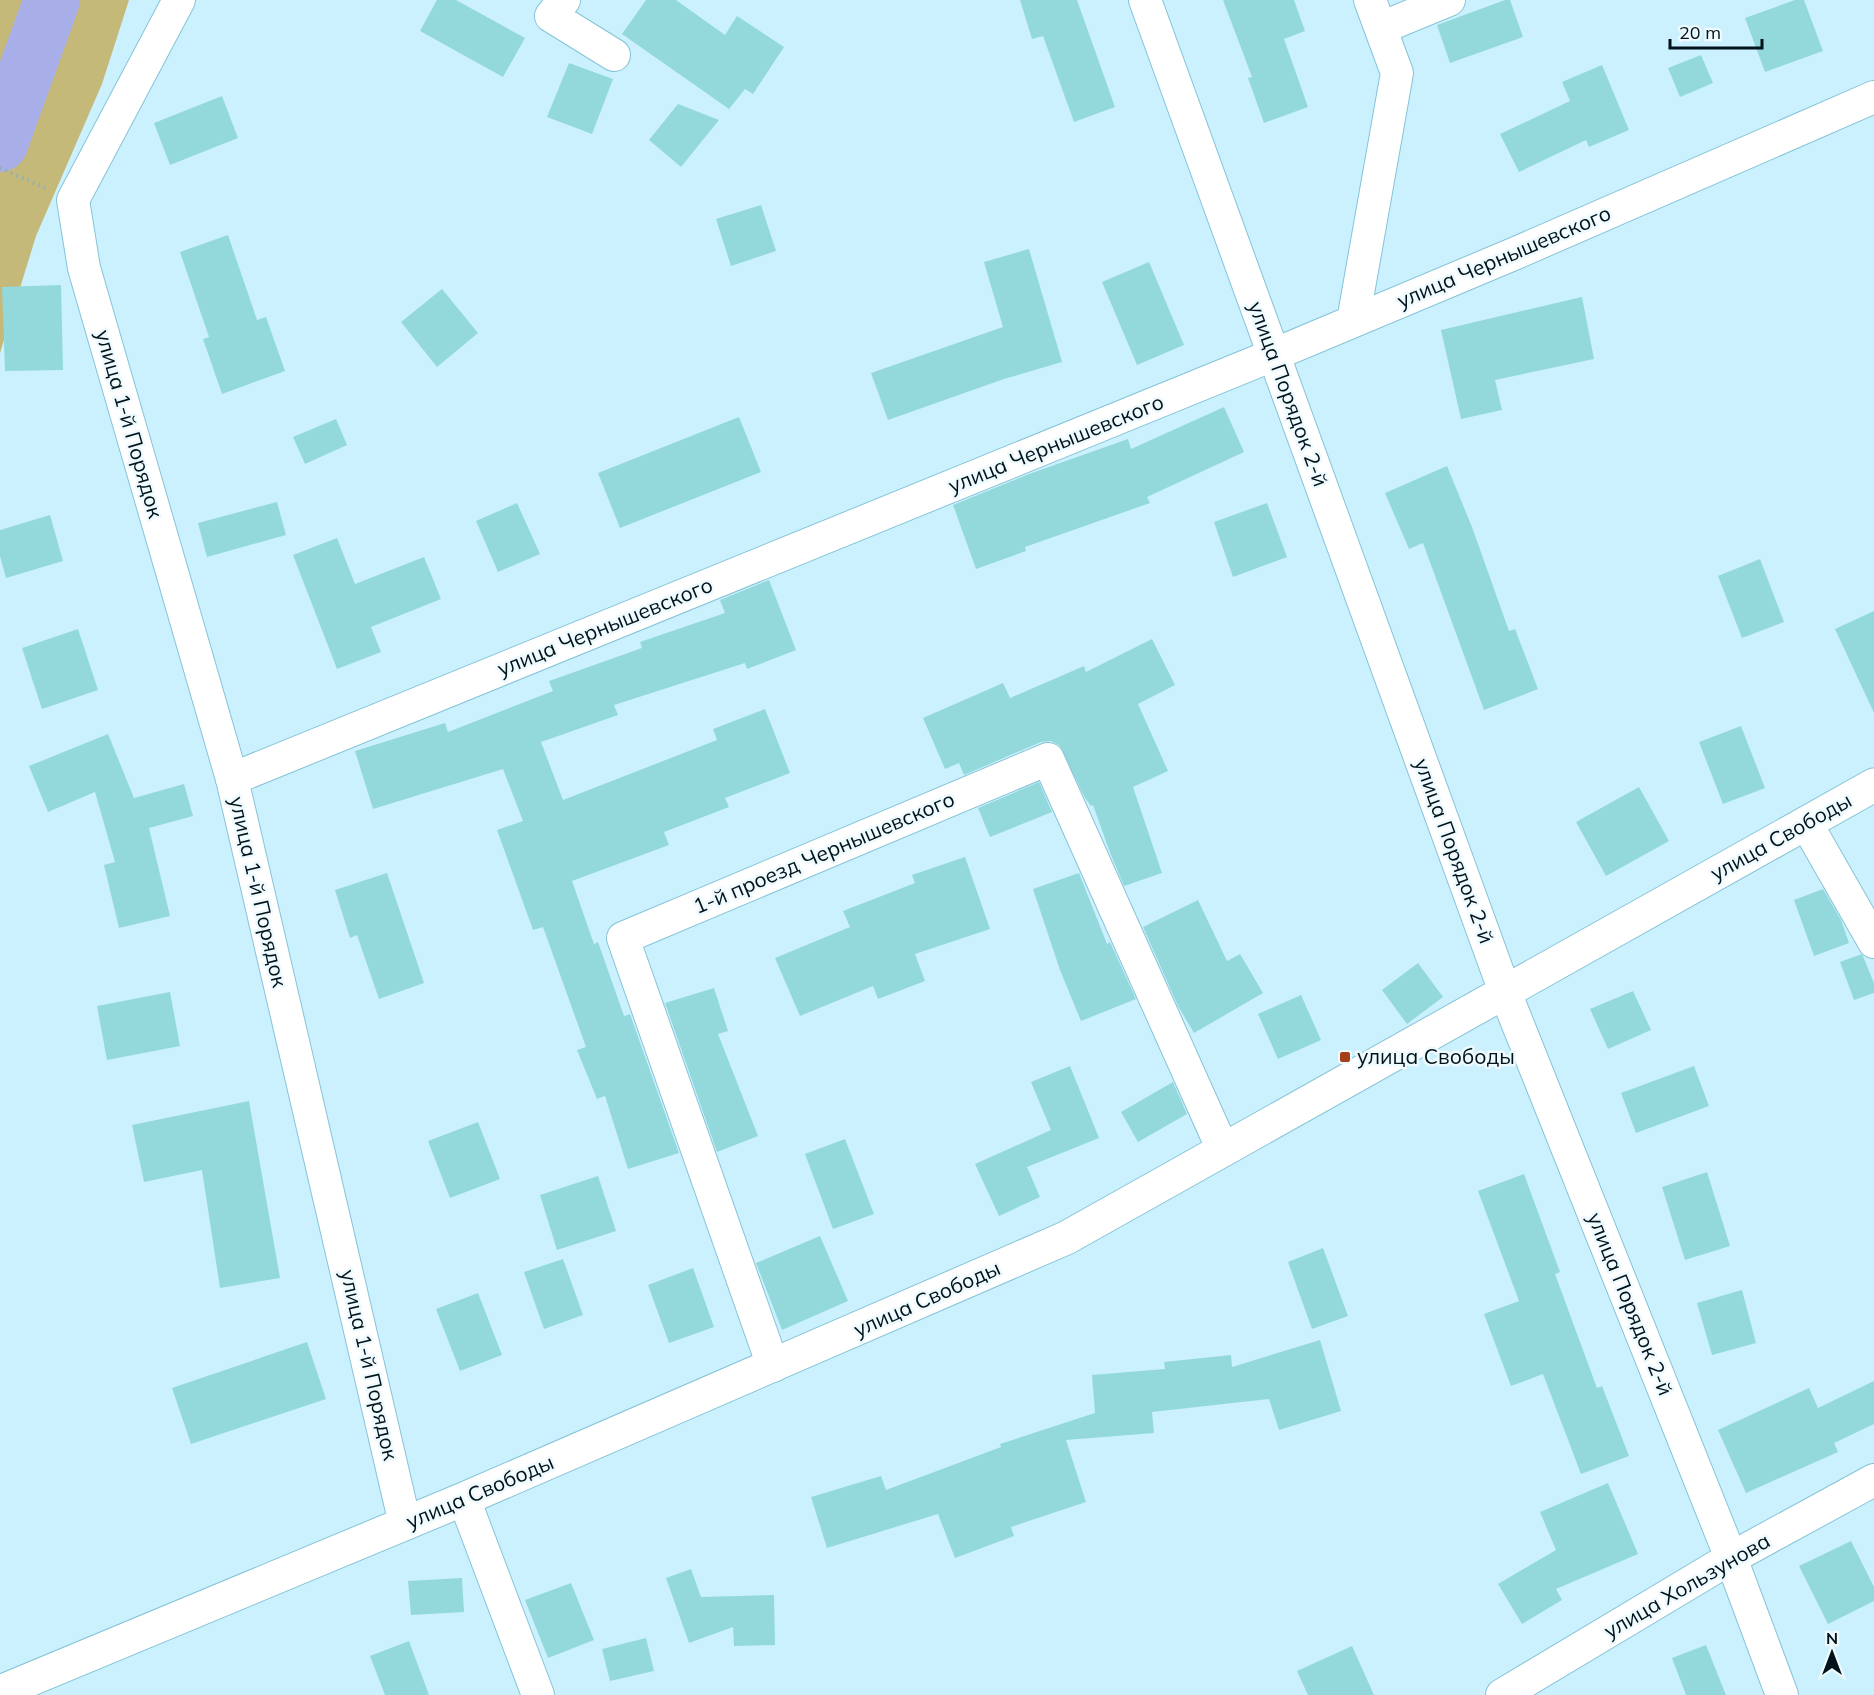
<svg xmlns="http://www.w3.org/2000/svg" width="1874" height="1695" font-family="Mulish,sans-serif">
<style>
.forest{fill:#c5b97a}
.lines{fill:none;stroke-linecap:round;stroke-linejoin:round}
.river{stroke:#a8aee8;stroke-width:56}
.building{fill:#93d9dc}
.street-casing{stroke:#85c4d7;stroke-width:34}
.secondary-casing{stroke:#85c4d7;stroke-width:35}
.path{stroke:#8eaeb9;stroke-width:4;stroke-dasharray:1.5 4.5;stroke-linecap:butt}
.street{stroke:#fff;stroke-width:32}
.secondary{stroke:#fff;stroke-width:33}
.poi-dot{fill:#a53f17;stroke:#eefafe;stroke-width:2}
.labels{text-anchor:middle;stroke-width:5;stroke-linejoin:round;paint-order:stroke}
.street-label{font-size:21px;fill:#00131a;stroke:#eefafe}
.poi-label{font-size:21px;fill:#00131a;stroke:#eefafe;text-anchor:start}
</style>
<rect width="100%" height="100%" fill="#ccf1fe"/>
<path class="forest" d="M 0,0 L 129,0 L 102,84 L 36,236 L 0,353 Z"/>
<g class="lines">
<path class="river" d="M 0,144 L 52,0"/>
</g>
<g class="building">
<path d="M 437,0 L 456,0 L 525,38 L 503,77 L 420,31 Z"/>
<path d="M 646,0 L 676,0 L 725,35 L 737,16 L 784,47 L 753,94 L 745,89 L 729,109 L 622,34 Z"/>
<path d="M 1020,0 L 1077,0 L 1115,107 L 1074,122 L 1043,36 L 1032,39 Z"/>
<path d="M 1223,0 L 1294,0 L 1305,31 L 1284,39 L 1308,107 L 1264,123 L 1248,78 L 1252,77 Z"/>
<path d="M 1505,0 L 1510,0 L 1523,37 L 1450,63 L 1437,25 Z"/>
<path d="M 1795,0 L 1804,0 L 1823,51 L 1765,72 L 1745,18 Z"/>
<path d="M 1701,55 L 1713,83 L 1680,97 L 1668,68 Z"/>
<path d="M 569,63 L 613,79 L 592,134 L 547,117 Z"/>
<path d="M 1602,65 L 1629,130 L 1589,147 L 1586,140 L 1519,172 L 1500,134 L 1570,101 L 1562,82 Z"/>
<path d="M 222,96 L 238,138 L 170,165 L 154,123 Z"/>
<path d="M 678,104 L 719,120 L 681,167 L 649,140 Z"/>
<path d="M 761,205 L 776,251 L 731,266 L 716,219 Z"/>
<path d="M 228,235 L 257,320 L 266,317 L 285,371 L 222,394 L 203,339 L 209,337 L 180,252 Z"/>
<path d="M 1029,249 L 1062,362 L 1004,379 L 888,420 L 871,373 L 1003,327 L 984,262 Z"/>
<path d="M 1149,262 L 1184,345 L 1137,365 L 1102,282 Z"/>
<path d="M 61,285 L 63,370 L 5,371 L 2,287 Z"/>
<path d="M 442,289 L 478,333 L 437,367 L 401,322 Z"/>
<path d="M 1582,297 L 1594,359 L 1495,380 L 1502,410 L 1461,419 L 1441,330 Z"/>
<path d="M 1224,407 L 1244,452 L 1147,497 L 1150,503 L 1025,547 L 1026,551 L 976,569 L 953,505 L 1029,474 L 1128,439 L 1131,449 Z"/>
<path d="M 739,417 L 761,472 L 620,528 L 598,473 Z"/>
<path d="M 336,419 L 347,445 L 305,464 L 293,437 Z"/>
<path d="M 1447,466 L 1472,527 L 1509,631 L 1515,629 L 1538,689 L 1484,710 L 1423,543 L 1409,549 L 1385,493 Z"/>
<path d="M 277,502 L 286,535 L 207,557 L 198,523 Z"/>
<path d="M 517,503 L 540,554 L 498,572 L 476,521 Z"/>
<path d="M 1267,503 L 1287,557 L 1233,577 L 1214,522 Z"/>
<path d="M 50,515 L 63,561 L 6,578 L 0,556 L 0,530 Z"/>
<path d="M 337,538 L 355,584 L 424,557 L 441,599 L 371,627 L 381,652 L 337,669 L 293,555 Z"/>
<path d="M 1760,559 L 1784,622 L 1742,638 L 1718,576 Z"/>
<path d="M 769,580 L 796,650 L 747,669 L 745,663 L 614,705 L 618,715 L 541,742 L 563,800 L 717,740 L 713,729 L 765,709 L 790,773 L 725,798 L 729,807 L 664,832 L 669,845 L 572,881 L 594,944 L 598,942 L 624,1016 L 630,1014 L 679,1153 L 628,1169 L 605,1096 L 597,1099 L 577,1050 L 586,1047 L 543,927 L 533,930 L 497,830 L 523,821 L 503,769 L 373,809 L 355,751 L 445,723 L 448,732 L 553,691 L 549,681 L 642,648 L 640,642 L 725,613 L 720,600 Z"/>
<path d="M 1874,611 L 1874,713 L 1835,629 Z"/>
<path d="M 78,629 L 98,690 L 42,709 L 22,648 Z"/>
<path d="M 1152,639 L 1175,685 L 1138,704 L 1168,771 L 1133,787 L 1162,873 L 1124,886 L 1109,850 L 1093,805 L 1091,806 L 1085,798 L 1059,745 L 1051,741 L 1041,742 L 964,775 L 959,763 L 945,769 L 923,718 L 1003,683 L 1010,698 L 1084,666 L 1086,672 Z"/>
<path d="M 1741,726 L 1765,788 L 1723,804 L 1699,742 Z"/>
<path d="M 108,734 L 134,798 L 184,784 L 193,816 L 149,828 L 170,916 L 119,928 L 104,865 L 115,862 L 95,792 L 48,812 L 29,766 Z"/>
<path d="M 1039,782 L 1052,812 L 990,837 L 978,808 Z"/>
<path d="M 1639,787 L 1669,841 L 1606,876 L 1576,822 Z"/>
<path d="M 965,857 L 990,929 L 915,954 L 925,981 L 878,999 L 873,986 L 800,1016 L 775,958 L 850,927 L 843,911 L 915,883 L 912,875 Z"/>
<path d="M 387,873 L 424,983 L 379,999 L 357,935 L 350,938 L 335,890 Z"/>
<path d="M 1079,873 L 1107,944 L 1110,942 L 1136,999 L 1081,1021 L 1060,970 L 1033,889 Z"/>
<path d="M 1823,889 L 1841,920 L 1849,943 L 1814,956 L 1794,900 Z"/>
<path d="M 1198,900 L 1227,961 L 1240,954 L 1263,993 L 1194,1033 L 1178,1006 L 1143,927 Z"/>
<path d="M 1862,954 L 1874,983 L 1874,993 L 1854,1000 L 1840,962 Z"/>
<path d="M 1418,963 L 1443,997 L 1407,1024 L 1382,990 Z"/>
<path d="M 714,988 L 728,1031 L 718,1034 L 758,1136 L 717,1152 L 665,1003 Z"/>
<path d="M 1633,991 L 1651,1030 L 1608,1049 L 1590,1009 Z"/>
<path d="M 170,992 L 180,1046 L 107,1060 L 97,1006 Z"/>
<path d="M 1301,995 L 1321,1040 L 1278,1059 L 1258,1014 Z"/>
<path d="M 1070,1066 L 1099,1138 L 1027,1167 L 1040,1197 L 999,1216 L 975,1164 L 1051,1130 L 1031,1082 Z"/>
<path d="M 1694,1066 L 1709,1106 L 1636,1133 L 1621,1093 Z"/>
<path d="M 1173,1082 L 1187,1114 L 1138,1142 L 1121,1112 Z"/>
<path d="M 249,1101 L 280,1278 L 220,1288 L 202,1170 L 144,1182 L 132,1125 Z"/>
<path d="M 478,1122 L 500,1179 L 450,1198 L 428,1141 Z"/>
<path d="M 845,1139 L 874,1214 L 833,1229 L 805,1154 Z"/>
<path d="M 1707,1172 L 1730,1246 L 1685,1260 L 1662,1187 Z"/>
<path d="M 1524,1174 L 1560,1272 L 1555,1274 L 1597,1388 L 1602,1386 L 1629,1456 L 1581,1474 L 1543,1374 L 1511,1386 L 1484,1314 L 1519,1301 L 1478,1191 Z"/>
<path d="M 598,1176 L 616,1231 L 557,1250 L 540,1195 Z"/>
<path d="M 820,1236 L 848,1301 L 782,1330 L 756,1263 Z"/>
<path d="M 1323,1248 L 1348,1316 L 1312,1329 L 1288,1262 Z"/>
<path d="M 563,1259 L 583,1315 L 544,1329 L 524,1272 Z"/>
<path d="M 693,1268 L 714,1327 L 669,1343 L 648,1285 Z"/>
<path d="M 1742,1290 L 1756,1343 L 1712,1355 L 1697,1303 Z"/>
<path d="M 478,1293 L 502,1355 L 460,1371 L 436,1309 Z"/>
<path d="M 1320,1340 L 1341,1411 L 1279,1430 L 1269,1399 L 1152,1412 L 1154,1433 L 1066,1440 L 1086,1502 L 1011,1527 L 1014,1536 L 955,1558 L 938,1514 L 827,1548 L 811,1497 L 881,1476 L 886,1490 L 1001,1447 L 1000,1444 L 1095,1413 L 1092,1375 L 1165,1369 L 1164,1362 L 1231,1355 L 1232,1367 Z"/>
<path d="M 307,1342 L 326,1399 L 191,1444 L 172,1388 Z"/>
<path d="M 1874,1381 L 1874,1424 L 1834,1443 L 1838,1452 L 1746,1493 L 1718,1430 L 1809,1388 L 1818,1408 Z"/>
<path d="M 1608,1483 L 1638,1554 L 1556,1589 L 1562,1600 L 1522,1624 L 1498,1584 L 1556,1550 L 1540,1512 Z"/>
<path d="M 1851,1541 L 1874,1587 L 1874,1601 L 1828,1624 L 1799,1566 Z"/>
<path d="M 691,1569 L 701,1597 L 774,1595 L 775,1645 L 734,1646 L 733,1627 L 689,1643 L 666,1578 Z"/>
<path d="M 462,1578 L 464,1612 L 411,1615 L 408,1581 Z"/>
<path d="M 571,1583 L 594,1640 L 548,1658 L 525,1600 Z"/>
<path d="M 646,1638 L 654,1671 L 610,1681 L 602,1649 Z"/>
<path d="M 409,1641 L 429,1695 L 385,1695 L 370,1656 Z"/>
<path d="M 1706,1645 L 1726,1695 L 1686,1695 L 1672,1658 Z"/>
<path d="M 1352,1646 L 1374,1695 L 1308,1695 L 1297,1671 Z"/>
</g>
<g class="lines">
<g class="street-casing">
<g id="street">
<path d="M 179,0 L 73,200 L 84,268 L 232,779 L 405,1524"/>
<path d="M 564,0 L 551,16 L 614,55"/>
<path d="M 1145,0 L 1505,992 L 1731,1558 L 1782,1695"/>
<path d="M 1381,28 L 1449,0"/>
<path d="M 1353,321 L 1397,73 L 1370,0"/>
<path d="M 232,779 L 1273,355 L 1516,253 L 1874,97"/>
<path d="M 1806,823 L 1874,942"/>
<path d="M 773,1366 L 623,938 L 1048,759 L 1223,1150"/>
<path d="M 464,1499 L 538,1695"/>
<path d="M 1502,1695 L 1731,1558 L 1874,1480"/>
</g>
</g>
<g class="secondary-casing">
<path id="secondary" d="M 0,1692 L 464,1499 L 1066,1238 L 1874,785"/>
</g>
<path class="path" d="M 0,168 L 45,188"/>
<use href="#street" class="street"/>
<use href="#secondary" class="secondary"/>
</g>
<rect class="poi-dot" x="1339" y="1051" width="12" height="12" rx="3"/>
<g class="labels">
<g class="street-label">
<text transform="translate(1504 257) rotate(-23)" y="7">улица Чернышевского</text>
<text transform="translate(1288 394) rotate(70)" y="7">улица Порядок 2-й</text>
<text transform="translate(129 424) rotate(74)" y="7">улица 1-й Порядок</text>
<text transform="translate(1056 444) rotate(-22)" y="7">улица Чернышевского</text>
<text transform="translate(605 627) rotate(-22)" y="7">улица Чернышевского</text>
<text transform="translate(1781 837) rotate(-29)" y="7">улица Свободы</text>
<text transform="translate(1454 851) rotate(70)" y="7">улица Порядок 2-й</text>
<text transform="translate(824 853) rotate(-23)" y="7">1-й проезд Чернышевского</text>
<text transform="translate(258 892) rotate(77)" y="7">улица 1-й Порядок</text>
<text transform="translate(927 1299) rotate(-24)" y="7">улица Свободы</text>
<text transform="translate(1630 1304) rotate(68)" y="7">улица Порядок 2-й</text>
<text transform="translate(369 1365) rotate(77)" y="7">улица 1-й Порядок</text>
<text transform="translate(480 1492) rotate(-23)" y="7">улица Свободы</text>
<text transform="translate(1687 1586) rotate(-30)" y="7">улица Хользунова</text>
</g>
<g class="poi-label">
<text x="1357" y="1064">улица Свободы</text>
</g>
</g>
<g transform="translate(1832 1653)" stroke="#eefafe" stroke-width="4.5" paint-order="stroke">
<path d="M0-4.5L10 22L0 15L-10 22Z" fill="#00131a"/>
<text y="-9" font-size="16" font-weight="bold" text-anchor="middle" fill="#00131a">N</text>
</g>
<path d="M1670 39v9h92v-9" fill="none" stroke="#00131a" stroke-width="3"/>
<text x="1679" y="39" font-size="18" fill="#00131a" stroke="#eefafe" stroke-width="4.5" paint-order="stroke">20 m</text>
</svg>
